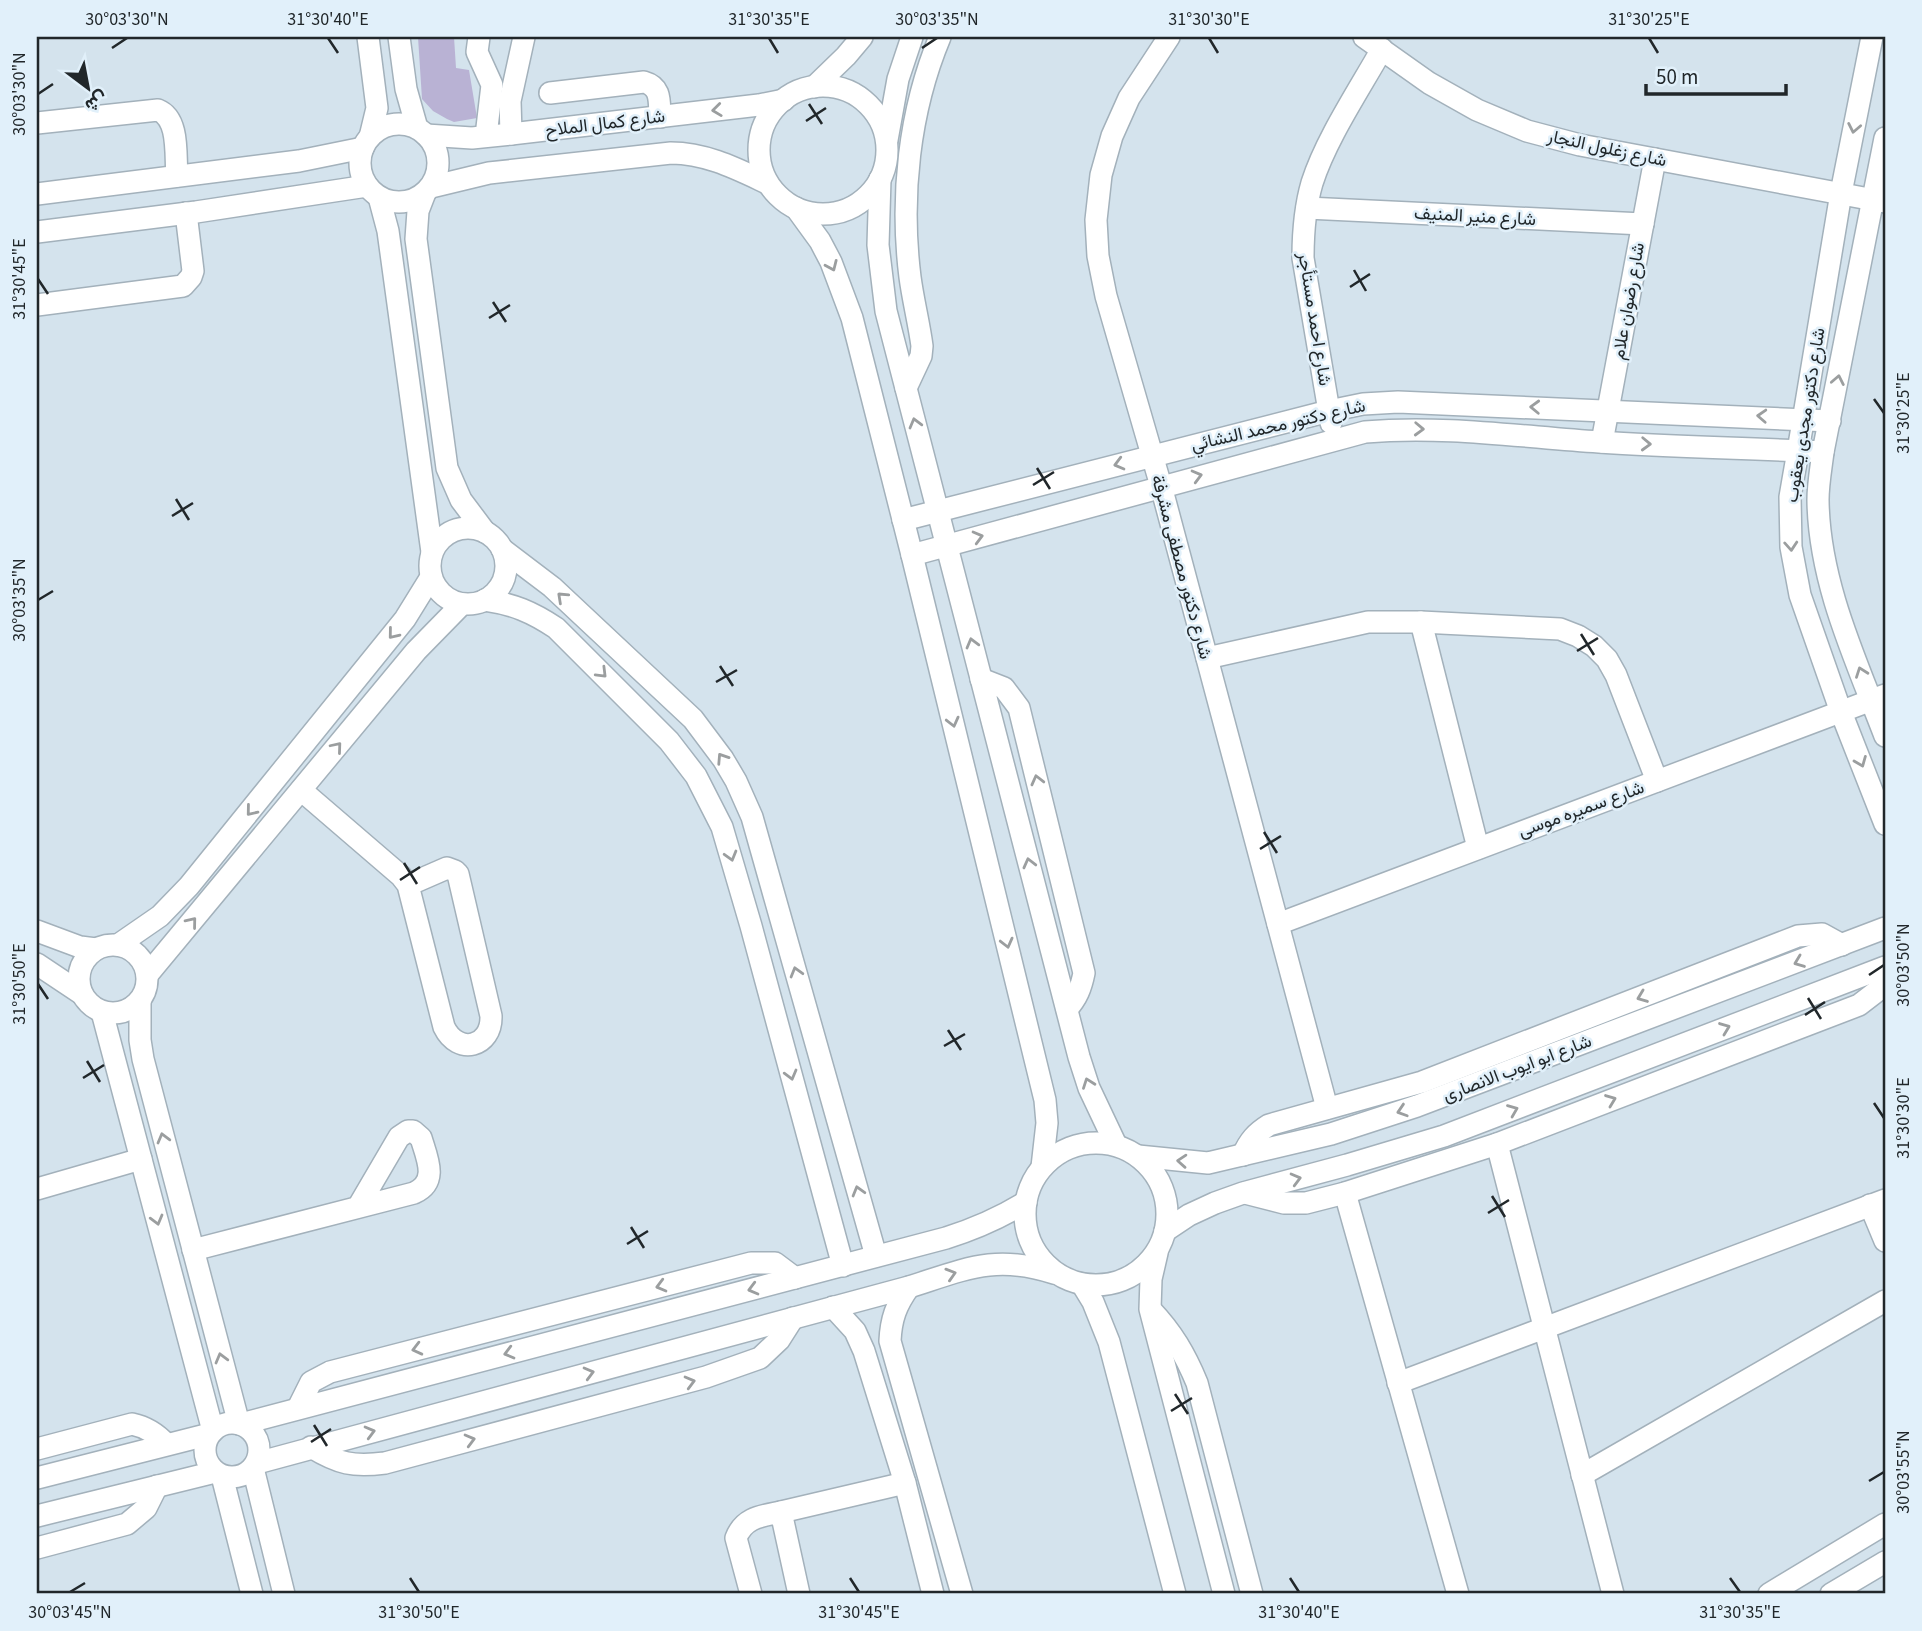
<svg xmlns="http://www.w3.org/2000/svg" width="1922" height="1631" font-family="'Source Sans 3',Vazirmatn,sans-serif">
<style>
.grass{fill:#b9b2d4}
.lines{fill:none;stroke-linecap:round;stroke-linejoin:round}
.minor-casing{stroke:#a3b1bb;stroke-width:24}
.minor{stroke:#fff;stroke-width:21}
.oneway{stroke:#9b9e9f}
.ticks{fill:none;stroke:#21272a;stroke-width:2.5}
.labels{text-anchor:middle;stroke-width:5;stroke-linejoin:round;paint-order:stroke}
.street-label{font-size:18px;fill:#21272a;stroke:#e1f0fa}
.neatline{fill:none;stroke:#21272a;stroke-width:2.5}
.ticks-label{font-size:18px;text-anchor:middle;fill:#21272a}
</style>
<rect width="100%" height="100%" fill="#d4e3ed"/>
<path class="grass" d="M 418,37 L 454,37 L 456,68 L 469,70 L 477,118 L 454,122 L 447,119 L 433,111 L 422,99 Z"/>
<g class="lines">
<g class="minor-casing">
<g id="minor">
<path d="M 368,37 L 377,108 L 370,137"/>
<path d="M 399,37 L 406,89 L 417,128"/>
<path d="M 479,37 L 477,52 L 492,85 L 486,136"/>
<path d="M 1169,37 L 1129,98 L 1112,136 L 1101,175 L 1096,220 L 1098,256 L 1106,296 L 1161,486 L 1327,1108"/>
<path d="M 1364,37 L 1429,83 L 1477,110 L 1527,131 L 1580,145 L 1885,202"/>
<path d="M 1872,37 L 1841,193 L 1798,451 L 1790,497 L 1791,547 L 1800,595 L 1841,712 L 1885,824"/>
<circle cx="823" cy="150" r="64"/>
<path d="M 814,87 L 846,56 L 862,37"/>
<path d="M 550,93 L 644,82 C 662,87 659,102 660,117"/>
<path d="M 37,123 L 158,110 C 180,119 175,156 177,176"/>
<circle cx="399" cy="163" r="39"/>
<path d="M 511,134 L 510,101 L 524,37"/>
<path d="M 426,135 L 472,138 L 511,134 L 759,105 L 784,100"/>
<path d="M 1885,138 L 1823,452 C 1821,468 1818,484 1818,500 C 1819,583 1856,660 1885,736"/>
<path d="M 887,140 L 898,79 L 912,37"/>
<path d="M 880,179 L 878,245 L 886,311 L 1079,1057 L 1089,1088 L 1116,1145"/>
<path d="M 431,187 L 489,173 L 671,153 C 706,153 737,169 767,183"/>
<path d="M 425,193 L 418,211 L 416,239 L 447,468 L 461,500 L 485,532"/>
<path d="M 37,194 L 299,161 L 363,148"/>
<path d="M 379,197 L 388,231 L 432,552"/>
<path d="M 796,208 L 820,241 L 831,262 L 852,318 L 912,555 L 1045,1100 L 1047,1123 L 1042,1167"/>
<path d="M 1307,208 L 1643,224"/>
<path d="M 37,232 L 196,212 L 367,186"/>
<path d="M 37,305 L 183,286 L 191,277 L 193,271 L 186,213"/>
<path d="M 906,388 L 921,356 L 922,346 C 919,323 913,300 910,277 C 900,197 909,111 940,37"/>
<path d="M 1331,423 L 1303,258 C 1303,234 1305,207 1312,183 C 1326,139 1359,90 1382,49"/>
<path d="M 1602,442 L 1655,159"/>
<path d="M 903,520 L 1329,411 L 1363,404 L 1398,402 L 1830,421"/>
<circle cx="468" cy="566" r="38"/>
<path d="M 502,549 L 552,587 L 693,719 L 723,759 L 736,781 L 752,817 L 876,1256"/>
<path d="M 912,555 L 1365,432 C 1443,425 1522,437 1599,442 C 1674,447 1748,448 1823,452"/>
<path d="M 485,600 C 513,604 532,612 556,628 L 669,741 L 696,776 L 722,827 L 751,926 L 843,1266"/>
<path d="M 1421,622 L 1478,848"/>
<path d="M 1207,658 L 1368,622 L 1421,622 L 1560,629 L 1578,636 L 1594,646 L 1607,659 L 1616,675 L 1657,781"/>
<path d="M 981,679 L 1004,688 L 1019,708 L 1084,973 C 1081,988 1077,998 1067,1009"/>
<path d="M 301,790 L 401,876 L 408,885 L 444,1027 C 458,1056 492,1047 491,1016 L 458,874 L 455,871 L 447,868 L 408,885"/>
<path d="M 1278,924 L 1885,695"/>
<path d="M 37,931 L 80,947 L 96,949"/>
<circle cx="113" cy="979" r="34"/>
<path d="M 118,945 L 160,916 L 189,886 L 405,619 L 431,577"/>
<path d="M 37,964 L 82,994"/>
<path d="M 148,974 L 416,651 L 462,604"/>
<path d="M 140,1002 L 140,1040 L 143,1059 L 239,1424"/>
<path d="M 102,1012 L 213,1431"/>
<circle cx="1096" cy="1214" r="71"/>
<path d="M 1497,1144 L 1613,1594"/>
<path d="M 1243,1155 C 1249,1141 1256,1133 1269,1125 L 1422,1082 L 1798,936 L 1822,934 L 1842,945"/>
<path d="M 1138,1156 L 1208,1163 L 1331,1134 L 1417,1106 L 1885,928"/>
<path d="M 37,1189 L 141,1159"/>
<path d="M 1245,1193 L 1284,1203 L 1306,1203 L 1345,1193 L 1497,1144 L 1859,1005 L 1885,985"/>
<path d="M 1345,1193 L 1458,1594"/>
<path d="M 1870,1205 L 1885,1241"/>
<path d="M 1165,1231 L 1189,1215 L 1215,1203 L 1243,1193 L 1347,1165 L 1444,1136 L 1885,967"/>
<path d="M 193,1250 L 414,1193 C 439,1182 427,1158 421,1138 L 413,1131 L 408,1131 L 399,1137 L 358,1207"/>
<path d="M 1157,1253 L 1151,1279 L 1150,1309 L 1224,1594"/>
<path d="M 1082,1284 L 1093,1302 L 1109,1342 L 1175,1594"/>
<path d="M 909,1287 C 896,1305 891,1319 890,1341 L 962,1594"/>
<path d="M 833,1307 L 855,1331 L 864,1351 L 905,1483 L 933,1594"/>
<path d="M 1151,1310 C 1172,1332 1185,1354 1197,1383 L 1252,1594"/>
<path d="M 1398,1383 L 1885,1200"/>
<path d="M 298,1408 L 311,1382 L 330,1372 L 751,1263 L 775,1263 L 795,1278"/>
<circle cx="232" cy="1450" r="27"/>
<path d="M 241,1424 L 946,1238 C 975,1229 1000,1218 1026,1202"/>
<path d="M 311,1447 C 339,1464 353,1467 385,1463 L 706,1377 L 760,1358 L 779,1340 L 793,1318"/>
<path d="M 37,1449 L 132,1424 C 146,1427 156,1433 166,1444"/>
<path d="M 257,1463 L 909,1287 C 966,1269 995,1254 1054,1273"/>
<path d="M 253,1468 L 284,1594"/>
<path d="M 1582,1475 L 1885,1301"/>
<path d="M 222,1476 L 252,1594"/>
<path d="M 37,1478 L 210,1434"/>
<path d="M 781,1512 L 905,1483"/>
<path d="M 37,1516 L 215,1472"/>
<path d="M 37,1548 L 127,1524 L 146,1508 L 157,1486"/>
<path d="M 751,1594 L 736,1538 C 744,1517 762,1516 781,1512 L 799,1594"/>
<path d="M 1769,1594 L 1885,1524"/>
<path d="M 1831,1594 L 1885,1562"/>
</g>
</g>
<use href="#minor" class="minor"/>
</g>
<defs><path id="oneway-chevron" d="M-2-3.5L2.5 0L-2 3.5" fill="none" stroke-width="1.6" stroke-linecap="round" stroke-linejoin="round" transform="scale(1.75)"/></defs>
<g class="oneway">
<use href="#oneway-chevron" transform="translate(717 110) rotate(173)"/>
<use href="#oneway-chevron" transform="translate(1854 128) rotate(101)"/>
<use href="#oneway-chevron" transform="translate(832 266) rotate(66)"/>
<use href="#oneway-chevron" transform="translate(1838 380) rotate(-79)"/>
<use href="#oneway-chevron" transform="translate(1535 407) rotate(-178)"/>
<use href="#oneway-chevron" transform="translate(1762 416) rotate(-177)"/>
<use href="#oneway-chevron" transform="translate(915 423) rotate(-105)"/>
<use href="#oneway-chevron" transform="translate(1419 429) rotate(2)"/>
<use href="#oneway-chevron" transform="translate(1646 444) rotate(2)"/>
<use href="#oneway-chevron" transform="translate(1119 464) rotate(165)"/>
<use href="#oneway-chevron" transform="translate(1197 476) rotate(-15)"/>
<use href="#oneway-chevron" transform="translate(978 537) rotate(-15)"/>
<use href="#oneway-chevron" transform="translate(1791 546) rotate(86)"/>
<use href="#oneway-chevron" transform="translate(562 597) rotate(-137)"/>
<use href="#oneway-chevron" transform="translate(393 634) rotate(129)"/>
<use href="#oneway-chevron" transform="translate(972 643) rotate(-105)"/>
<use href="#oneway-chevron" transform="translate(1861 672) rotate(-110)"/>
<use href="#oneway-chevron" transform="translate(602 673) rotate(45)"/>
<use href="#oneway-chevron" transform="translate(953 722) rotate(76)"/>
<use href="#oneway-chevron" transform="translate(337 747) rotate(-50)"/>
<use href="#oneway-chevron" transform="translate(722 758) rotate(-123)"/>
<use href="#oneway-chevron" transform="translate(1861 762) rotate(68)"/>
<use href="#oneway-chevron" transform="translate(1037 780) rotate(-104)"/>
<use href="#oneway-chevron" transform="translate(251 811) rotate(129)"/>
<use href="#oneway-chevron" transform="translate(731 856) rotate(74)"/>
<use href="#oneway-chevron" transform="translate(1029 863) rotate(-104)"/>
<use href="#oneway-chevron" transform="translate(192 922) rotate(-51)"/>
<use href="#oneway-chevron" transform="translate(1007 943) rotate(76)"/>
<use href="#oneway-chevron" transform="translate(1799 962) rotate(159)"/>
<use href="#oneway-chevron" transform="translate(796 972) rotate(-106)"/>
<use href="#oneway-chevron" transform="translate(1642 997) rotate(159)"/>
<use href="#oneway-chevron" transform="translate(1725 1028) rotate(-21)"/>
<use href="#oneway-chevron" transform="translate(791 1075) rotate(75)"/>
<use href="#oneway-chevron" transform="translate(1088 1083) rotate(-110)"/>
<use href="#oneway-chevron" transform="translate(1611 1100) rotate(-21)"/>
<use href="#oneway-chevron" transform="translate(1513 1110) rotate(-22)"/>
<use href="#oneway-chevron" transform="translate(1402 1111) rotate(162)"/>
<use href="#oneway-chevron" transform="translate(163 1138) rotate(-105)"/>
<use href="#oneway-chevron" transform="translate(1182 1161) rotate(-176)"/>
<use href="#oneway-chevron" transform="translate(1296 1179) rotate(-15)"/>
<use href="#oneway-chevron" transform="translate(858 1191) rotate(-106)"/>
<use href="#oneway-chevron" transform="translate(157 1220) rotate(75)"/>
<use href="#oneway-chevron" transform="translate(951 1274) rotate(-17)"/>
<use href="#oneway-chevron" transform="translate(661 1286) rotate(165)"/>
<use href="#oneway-chevron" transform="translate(753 1289) rotate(165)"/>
<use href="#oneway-chevron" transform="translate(417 1349) rotate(166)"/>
<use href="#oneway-chevron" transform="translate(509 1353) rotate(165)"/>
<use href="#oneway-chevron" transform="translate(221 1358) rotate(-105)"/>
<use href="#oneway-chevron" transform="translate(589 1373) rotate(-15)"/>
<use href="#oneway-chevron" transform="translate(690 1382) rotate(-15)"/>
<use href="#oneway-chevron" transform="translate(370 1432) rotate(-15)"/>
<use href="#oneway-chevron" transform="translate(470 1440) rotate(-15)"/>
</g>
<path class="ticks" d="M 328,38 L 338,53M 769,38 L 778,53M 1209,38 L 1218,53M 1649,38 L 1658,53M 112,48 L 127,38M 922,48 L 937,38M 38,94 L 53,84M 809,104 L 822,124M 806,121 L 826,108M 1354,270 L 1366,291M 38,279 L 48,294M 1350,287 L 1370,274M 493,302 L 506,322M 489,318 L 510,305M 1874,399 L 1884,413M 1037,468 L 1050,489M 1033,485 L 1054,472M 176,499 L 189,520M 172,516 L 193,503M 38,600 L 53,591M 1581,634 L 1594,655M 1577,651 L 1598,638M 720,666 L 733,686M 716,682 L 737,670M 1264,832 L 1277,853M 1260,849 L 1281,836M 404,863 L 417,884M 400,880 L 420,867M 1869,975 L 1884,965M 38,984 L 48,999M 1808,998 L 1821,1019M 1805,1015 L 1825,1002M 948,1030 L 961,1050M 944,1046 L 965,1034M 87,1061 L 100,1082M 83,1078 L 104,1065M 1874,1103 L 1884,1118M 1492,1196 L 1505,1217M 1488,1213 L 1509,1200M 631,1227 L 644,1248M 627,1244 L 648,1231M 1175,1394 L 1188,1414M 1171,1411 L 1192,1398M 314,1425 L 327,1446M 311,1442 L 331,1429M 1869,1481 L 1884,1472M 410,1578 L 419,1592M 850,1578 L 859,1592M 1290,1578 L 1299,1592M 1730,1578 L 1740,1592M 70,1592 L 85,1583"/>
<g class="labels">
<g class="street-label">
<text transform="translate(605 123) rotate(-7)" y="6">شارع كمال الملاح</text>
<text transform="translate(1607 148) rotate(12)" y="6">شارع زغلول النجار</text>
<text transform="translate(1475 216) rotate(3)" y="6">شارع منير المنيف</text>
<text transform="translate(1628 301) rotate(-80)" y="6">شارع رضوان علام</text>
<text transform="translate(1315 319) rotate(81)" y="6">شارع احمد مستأجر</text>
<text transform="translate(1805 415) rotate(-81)" y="6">شارع دكتور مجدى يعقوب</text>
<text transform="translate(1278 425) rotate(-13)" y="6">شارع دكتور محمد النشائي</text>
<text transform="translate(1182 567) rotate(75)" y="6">شارع دكتور مصطفى مشرفة</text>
<text transform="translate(1581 809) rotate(-20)" y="6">شارع سميره موسى</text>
<text transform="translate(1517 1068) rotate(-21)" y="6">شارع ابو ايوب الانصارى</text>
</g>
</g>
<rect width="1922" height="1631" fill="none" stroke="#e1f0fa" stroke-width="77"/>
<g transform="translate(88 88) rotate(148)" stroke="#e1f0fa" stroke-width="5" paint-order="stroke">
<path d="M0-5L12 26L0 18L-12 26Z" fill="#21272a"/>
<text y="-10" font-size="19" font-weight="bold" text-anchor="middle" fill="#21272a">ش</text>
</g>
<path d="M1646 84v10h140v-10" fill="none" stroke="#21272a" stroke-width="3.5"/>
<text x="1656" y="84" font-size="21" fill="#21272a" stroke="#e1f0fa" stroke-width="5" paint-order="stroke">50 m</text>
<rect x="38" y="38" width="1846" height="1554" class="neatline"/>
<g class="ticks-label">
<text x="127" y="25">30°03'30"N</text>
<text x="328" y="25">31°30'40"E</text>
<text x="769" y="25">31°30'35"E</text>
<text x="937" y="25">30°03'35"N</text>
<text x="1209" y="25">31°30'30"E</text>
<text x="1649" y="25">31°30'25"E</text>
<text transform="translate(19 94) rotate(-90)" y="6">30°03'30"N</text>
<text transform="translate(19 279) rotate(-90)" y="6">31°30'45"E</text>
<text transform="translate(1903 413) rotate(-90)" y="6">31°30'25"E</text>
<text transform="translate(19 600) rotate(-90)" y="6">30°03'35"N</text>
<text transform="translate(1903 965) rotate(-90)" y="6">30°03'50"N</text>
<text transform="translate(19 984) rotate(-90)" y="6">31°30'50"E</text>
<text transform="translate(1903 1118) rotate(-90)" y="6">31°30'30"E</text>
<text transform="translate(1903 1472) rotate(-90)" y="6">30°03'55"N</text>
<text x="70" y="1618">30°03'45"N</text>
<text x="419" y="1618">31°30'50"E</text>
<text x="859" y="1618">31°30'45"E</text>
<text x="1299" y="1618">31°30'40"E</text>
<text x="1740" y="1618">31°30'35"E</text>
</g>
</svg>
